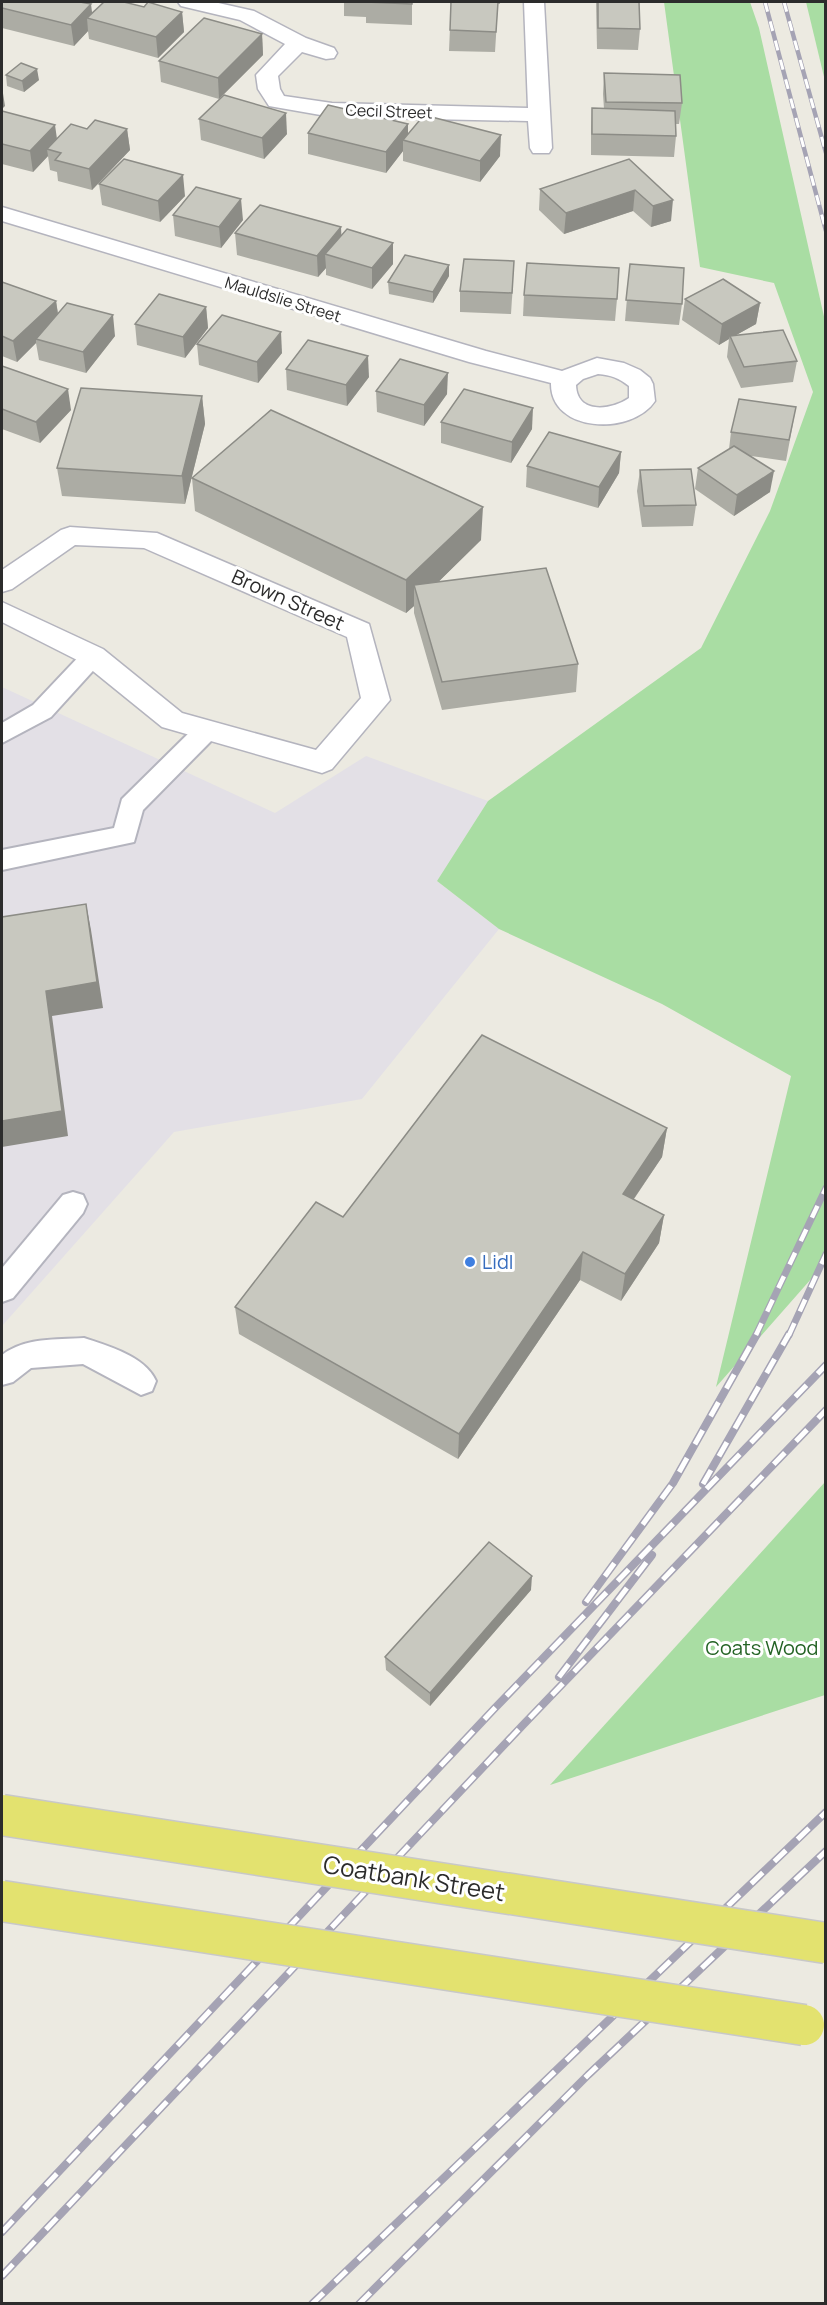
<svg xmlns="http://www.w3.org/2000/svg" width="827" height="2305" font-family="Manrope,sans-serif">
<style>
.industrial{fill:#e3e0e6}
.green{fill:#a9dda3}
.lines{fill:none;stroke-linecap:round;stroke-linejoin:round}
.lane-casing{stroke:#b4b4be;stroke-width:4}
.street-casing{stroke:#b4b4be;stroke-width:3}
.lane{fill:#fff;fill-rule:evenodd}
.street{fill:#fff;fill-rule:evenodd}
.rail-far2-casing{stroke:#a5a3b4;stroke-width:4.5}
.rail-far1-casing{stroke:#a5a3b4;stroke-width:7}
.rail-casing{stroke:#a5a3b4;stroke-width:8}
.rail-far2{stroke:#fff;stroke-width:3;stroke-dasharray:10;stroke-linecap:butt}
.rail-far1{stroke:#fff;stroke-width:4.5;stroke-dasharray:13;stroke-linecap:butt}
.rail{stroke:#fff;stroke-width:5;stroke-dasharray:16;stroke-linecap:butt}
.primary-bridge-casing{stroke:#c8c8c8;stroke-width:43;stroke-linecap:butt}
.primary-bridge{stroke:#e3e26f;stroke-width:40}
.wall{fill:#acaca4}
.shaded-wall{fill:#8c8c86}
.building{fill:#c8c8bf;stroke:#8c8c86;stroke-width:1.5}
.shop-dot{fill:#3f7fe0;stroke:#fff;stroke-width:2}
.labels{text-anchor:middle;stroke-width:6;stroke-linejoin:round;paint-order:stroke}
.far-street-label{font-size:16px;fill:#2c2c2c;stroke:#fff}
.street-label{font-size:20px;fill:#2c2c2c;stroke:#fff}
.shop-label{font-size:20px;fill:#366cbe;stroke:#fff;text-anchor:start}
.park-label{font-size:20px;fill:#236324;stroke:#fff}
.near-street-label{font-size:24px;fill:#2c2c2c;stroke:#fff}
</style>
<rect width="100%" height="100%" fill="#eceae1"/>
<path class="industrial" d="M 2,687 L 275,813 L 366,756 L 488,801 L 437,881 L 499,929 L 362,1099 L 174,1132 L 2,1326 Z"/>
<g class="green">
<path d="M 664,2 L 750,2 L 759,28 L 825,321 L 826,1262 L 716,1387 L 791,1076 L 662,1004 L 499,929 L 437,881 L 488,801 L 701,648 L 770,511 L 813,392 L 774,283 L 700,267 Z"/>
<path d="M 806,2 L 825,2 L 825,81 Z"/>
<path d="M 825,1482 L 825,1695 L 550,1785 Z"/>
</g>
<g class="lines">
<g class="lane-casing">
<g id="lane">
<path d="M 93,648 L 101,650 L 105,656 L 101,662 L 51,717 L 2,743 L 2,723 L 33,705 L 85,650 Z"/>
<path d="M 206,722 L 215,725 L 218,731 L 215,737 L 143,810 L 134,842 L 2,870 L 2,850 L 114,828 L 122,799 L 197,725 Z"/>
<path d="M 73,1192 L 83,1195 L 87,1204 L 83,1213 L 13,1298 L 2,1302 L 2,1268 L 63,1195 Z"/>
<path d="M 84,1338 C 108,1346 145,1356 156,1381 L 152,1391 L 141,1395 L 83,1364 L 31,1368 L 13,1382 L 2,1385 L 2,1355 C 26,1337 55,1340 84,1338 Z"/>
</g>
</g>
<g class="street-casing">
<g id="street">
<path d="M 178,2 L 214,2 L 254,11 L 306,38 L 334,48 L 337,53 L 334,58 L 326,59 L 302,52 L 278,76 L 280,89 L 284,96 L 332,103 L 528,108 L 524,2 L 544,2 L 552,148 L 549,153 L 533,153 L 530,148 L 528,121 L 332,117 L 269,106 L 258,89 L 256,75 L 285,44 L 240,20 L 181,6 Z"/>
<path d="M 2,207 L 486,351 L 562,371 L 597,358 L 624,363 L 640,370 L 650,378 L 653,384 L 655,401 C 632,436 550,433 551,383 L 469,362 L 2,221 ZM 598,374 C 611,375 619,378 629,386 L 629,398 C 612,410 577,415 576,385 L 583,379 Z"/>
<path d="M 70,527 L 157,533 L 369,624 L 390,700 L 332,769 L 322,773 L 162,727 L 83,663 L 2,622 L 2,602 L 103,649 L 182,713 L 316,750 L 361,698 L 347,637 L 144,548 L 75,545 L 12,589 L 2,592 L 2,570 L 61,530 Z"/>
</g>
</g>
<use href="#lane" class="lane"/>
<use href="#street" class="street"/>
<g class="rail-far2-casing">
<g id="rail-far2">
<path d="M 765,2 L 826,231"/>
<path d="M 784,2 L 826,153"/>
</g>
</g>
<g class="rail-far1-casing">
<g id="rail-far1">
<path d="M 756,1335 L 826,1188"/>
<path d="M 789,1335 L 826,1254"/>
</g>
</g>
<g class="rail-casing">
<g id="rail">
<path d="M 703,1484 L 789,1334"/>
<path d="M 586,1602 L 673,1483 L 757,1334"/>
<path d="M 559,1677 L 652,1555"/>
<path d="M 2,2232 L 494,1709 L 826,1365"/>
<path d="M 2,2276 L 522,1726 L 826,1410"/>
<path d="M 312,2304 L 826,1812"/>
<path d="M 359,2304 L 588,2075 L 826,1851"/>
</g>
</g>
<use href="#rail-far2" class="rail-far2"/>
<use href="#rail-far1" class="rail-far1"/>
<use href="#rail" class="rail"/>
<g class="primary-bridge-casing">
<g id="primary-bridge">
<path d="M 2,1815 L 826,1943"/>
<path d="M 2,1901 L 804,2025"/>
</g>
</g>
<use href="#primary-bridge" class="primary-bridge"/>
</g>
<g class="wall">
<path d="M 2,2 L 92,12 L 144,7 L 182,12 L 184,32 L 158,58 L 89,39 L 88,31 L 74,46 L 2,28 Z"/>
<path d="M 344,2 L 412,2 L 412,25 L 366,23 L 366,17 L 344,16 Z"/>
<path d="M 450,2 L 500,2 L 500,4 L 498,4 L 495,52 L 449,51 L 451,4 L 450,3 Z"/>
<path d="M 596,2 L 639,2 L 640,29 L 638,50 L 597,49 Z"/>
<path d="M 262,34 L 263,55 L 219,99 L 161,82 L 159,61 Z"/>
<path d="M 604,73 L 682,103 L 679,124 L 676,124 L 676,136 L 674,157 L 591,155 L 591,129 L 592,108 L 604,109 L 603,94 Z"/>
<path d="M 6,75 L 39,80 L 24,92 L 7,86 Z"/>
<path d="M 2,111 L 57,139 L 87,129 L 127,129 L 130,150 L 92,190 L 58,181 L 57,172 L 50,170 L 48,156 L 33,172 L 2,164 Z"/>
<path d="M 199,119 L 287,134 L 264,159 L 201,140 Z"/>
<path d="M 308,133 L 408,134 L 500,156 L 480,182 L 403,161 L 403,151 L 386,173 L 308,154 Z"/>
<path d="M 629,159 L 671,221 L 651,227 L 633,211 L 564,234 L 539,210 L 540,189 Z"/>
<path d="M 99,184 L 185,196 L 160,222 L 102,205 Z"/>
<path d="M 173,215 L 243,220 L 221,248 L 175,236 Z"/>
<path d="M 235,233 L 342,236 L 393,264 L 372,289 L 326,275 L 326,268 L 318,277 L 237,255 Z"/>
<path d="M 630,264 L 682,304 L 679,325 L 625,321 Z"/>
<path d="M 449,276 L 433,303 L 389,294 L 388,282 Z"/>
<path d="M 2,282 L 56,301 L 58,313 L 115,336 L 86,373 L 39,360 L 36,343 L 17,362 L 2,356 Z"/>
<path d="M 513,283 L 511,314 L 460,312 L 460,291 Z"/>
<path d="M 524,295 L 617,299 L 615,321 L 523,316 Z"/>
<path d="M 685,299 L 760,303 L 756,324 L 736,335 L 797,361 L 793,382 L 741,388 L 727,357 L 729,339 L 719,345 L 682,320 Z"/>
<path d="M 206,307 L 208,328 L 185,358 L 137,345 L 135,324 Z"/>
<path d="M 197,344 L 282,353 L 258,383 L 199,365 Z"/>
<path d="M 2,366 L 71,410 L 40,443 L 2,429 Z"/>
<path d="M 286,369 L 369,377 L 347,406 L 287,390 Z"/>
<path d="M 376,391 L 447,394 L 424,426 L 377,412 Z"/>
<path d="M 202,396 L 205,424 L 185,504 L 62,496 L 57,468 Z"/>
<path d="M 796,407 L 786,461 L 751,456 L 770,492 L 734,516 L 695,489 L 698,468 L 729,449 L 731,432 Z"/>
<path d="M 441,422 L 532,429 L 511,463 L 441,443 Z"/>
<path d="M 621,452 L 619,473 L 598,508 L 526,487 L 527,466 Z"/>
<path d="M 640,470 L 696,505 L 693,526 L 642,527 L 637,491 Z"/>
<path d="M 192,478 L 481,540 L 438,582 L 578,664 L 576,692 L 442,710 L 414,613 L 414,606 L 406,613 L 195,511 Z"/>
<path d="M 667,1128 L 662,1157 L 634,1199 L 664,1215 L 659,1243 L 621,1301 L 580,1280 L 458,1459 L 239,1334 L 235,1307 L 343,1217 Z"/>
<path d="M 531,1590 L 430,1706 L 386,1670 L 385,1657 Z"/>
</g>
<g class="shaded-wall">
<path d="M 91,4 L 93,20 L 87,18 L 88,31 L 74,46 L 71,25 Z"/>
<path d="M 182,12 L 184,32 L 158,58 L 156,37 Z"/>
<path d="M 262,34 L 263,55 L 219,99 L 218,78 Z"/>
<path d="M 37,69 L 39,80 L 24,92 L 22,81 Z"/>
<path d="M 2,87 L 5,106 L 2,109 Z"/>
<path d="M 286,113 L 287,134 L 264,159 L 262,138 Z"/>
<path d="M 408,124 L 408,141 L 403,140 L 403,151 L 386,173 L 386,152 Z"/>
<path d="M 55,125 L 58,146 L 47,149 L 48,156 L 33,172 L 30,151 Z"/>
<path d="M 127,129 L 130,150 L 92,190 L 89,169 Z"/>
<path d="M 501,135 L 500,156 L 480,182 L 480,161 Z"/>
<path d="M 183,175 L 185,196 L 160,222 L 158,201 Z"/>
<path d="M 635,190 L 633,211 L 564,234 L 566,213 Z"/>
<path d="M 241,199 L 243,220 L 221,248 L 219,227 Z"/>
<path d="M 673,200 L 671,221 L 651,227 L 653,206 Z"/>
<path d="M 341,227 L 342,248 L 325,254 L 326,268 L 318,277 L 317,256 Z"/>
<path d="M 393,243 L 393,264 L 372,289 L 372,268 Z"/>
<path d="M 449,265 L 449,276 L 433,303 L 433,292 Z"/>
<path d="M 56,301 L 59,322 L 36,339 L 36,343 L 17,362 L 13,341 Z"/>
<path d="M 760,303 L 756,324 L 731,338 L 730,336 L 729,339 L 719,345 L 722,324 Z"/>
<path d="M 206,307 L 208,328 L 185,358 L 183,337 Z"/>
<path d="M 113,315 L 115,336 L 86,373 L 83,352 Z"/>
<path d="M 281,332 L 282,353 L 258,383 L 257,362 Z"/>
<path d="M 368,356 L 369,377 L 347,406 L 346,385 Z"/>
<path d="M 448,373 L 447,394 L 424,426 L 424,405 Z"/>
<path d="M 68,389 L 71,410 L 40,443 L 36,422 Z"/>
<path d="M 202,396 L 205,424 L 185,504 L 182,476 Z"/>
<path d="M 533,408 L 532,429 L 511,463 L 512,442 Z"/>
<path d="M 621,452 L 619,473 L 598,508 L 599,487 Z"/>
<path d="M 774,471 L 770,492 L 734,516 L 737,495 Z"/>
<path d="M 483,507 L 481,540 L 419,601 L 414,585 L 414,606 L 406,613 L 406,580 Z"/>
<path d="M 86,904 L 91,930 L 103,1008 L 52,1016 L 68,1136 L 2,1147 L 2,1121 L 46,991 Z"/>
<path d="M 667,1128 L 662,1157 L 618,1222 L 623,1194 Z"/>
<path d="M 664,1215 L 659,1243 L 621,1301 L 625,1274 Z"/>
<path d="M 583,1252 L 580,1280 L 458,1459 L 459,1434 Z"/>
<path d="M 532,1576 L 531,1590 L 430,1706 L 430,1693 Z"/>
</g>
<g class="building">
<path d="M 2,2 L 80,2 L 91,4 L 71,25 L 2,8 Z"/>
<path d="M 104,2 L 124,2 L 144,7 L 148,2 L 182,12 L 156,37 L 87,18 Z"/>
<path d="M 366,2 L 412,2 L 412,4 Z"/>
<path d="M 451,2 L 498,2 L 496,32 L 450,30 Z"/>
<path d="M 598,2 L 639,2 L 640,29 L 598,28 Z"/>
<path d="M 204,18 L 262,34 L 218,78 L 159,61 Z"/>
<path d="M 21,63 L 37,69 L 22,81 L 6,75 Z"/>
<path d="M 604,73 L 680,75 L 682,103 L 606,102 Z"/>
<path d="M 224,95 L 286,113 L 262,138 L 199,119 Z"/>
<path d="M 328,105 L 408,124 L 386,152 L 308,133 Z"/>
<path d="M 592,108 L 675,111 L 676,136 L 592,134 Z"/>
<path d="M 2,111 L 55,125 L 30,151 L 2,144 Z"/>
<path d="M 424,115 L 501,135 L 480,161 L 403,140 Z"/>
<path d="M 95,120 L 127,129 L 89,169 L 55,160 L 61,153 L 47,149 L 71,124 L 87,129 Z"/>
<path d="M 124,159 L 183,175 L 158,201 L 99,184 Z"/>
<path d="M 629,159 L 673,200 L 653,206 L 635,190 L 566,213 L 540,189 Z"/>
<path d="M 196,187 L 241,199 L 219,227 L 173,215 Z"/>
<path d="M 260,205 L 341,227 L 317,256 L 235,233 Z"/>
<path d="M 347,229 L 393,243 L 372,268 L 325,254 Z"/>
<path d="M 405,255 L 449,265 L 433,292 L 388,282 Z"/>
<path d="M 464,259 L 514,261 L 512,293 L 460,291 Z"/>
<path d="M 527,263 L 619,268 L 617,299 L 524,295 Z"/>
<path d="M 630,264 L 684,268 L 682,304 L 626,300 Z"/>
<path d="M 723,279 L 760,303 L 722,324 L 685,299 Z"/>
<path d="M 2,282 L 56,301 L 13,341 L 2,336 Z"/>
<path d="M 159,294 L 206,307 L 183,337 L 135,324 Z"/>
<path d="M 67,303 L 113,315 L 83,352 L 36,339 Z"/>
<path d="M 222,315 L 281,332 L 257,362 L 197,344 Z"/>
<path d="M 783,330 L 797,361 L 744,367 L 730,336 Z"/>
<path d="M 308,340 L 368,356 L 346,385 L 286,369 Z"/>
<path d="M 400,359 L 448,373 L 424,405 L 376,391 Z"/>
<path d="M 2,366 L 68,389 L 36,422 L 2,409 Z"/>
<path d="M 81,388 L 202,396 L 182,476 L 57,468 Z"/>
<path d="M 464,389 L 533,408 L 512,442 L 441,422 Z"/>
<path d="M 739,399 L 796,407 L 789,440 L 731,432 Z"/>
<path d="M 271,410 L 483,507 L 406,580 L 192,478 Z"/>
<path d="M 549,432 L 621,452 L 599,487 L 527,466 Z"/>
<path d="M 734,446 L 774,471 L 737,495 L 698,468 Z"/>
<path d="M 691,469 L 696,505 L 644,506 L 640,470 Z"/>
<path d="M 546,568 L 578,664 L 442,682 L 414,585 Z"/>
<path d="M 86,904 L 97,982 L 46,991 L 62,1111 L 2,1121 L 2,917 Z"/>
<path d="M 482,1035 L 667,1128 L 623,1194 L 664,1215 L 625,1274 L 583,1252 L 459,1434 L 235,1307 L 316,1202 L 343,1217 Z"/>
<path d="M 489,1542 L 532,1576 L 430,1693 L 385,1657 Z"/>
</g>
<circle class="shop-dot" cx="470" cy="1262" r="6"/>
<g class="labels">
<g class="far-street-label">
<text transform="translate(389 111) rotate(2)" y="6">Cecil Street</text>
<text transform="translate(283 299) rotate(17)" y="6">Mauldslie Street</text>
</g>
<g class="street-label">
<text transform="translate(288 600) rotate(24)" y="7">Brown Street</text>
</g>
<g class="shop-label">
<text x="482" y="1269">Lidl</text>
</g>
<g class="park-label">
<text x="762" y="1655">Coats Wood</text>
</g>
<g class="near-street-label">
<text transform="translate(414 1879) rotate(9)" y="8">Coatbank Street</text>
</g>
</g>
<rect width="827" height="2305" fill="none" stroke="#2c2c2c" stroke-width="6"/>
</svg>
